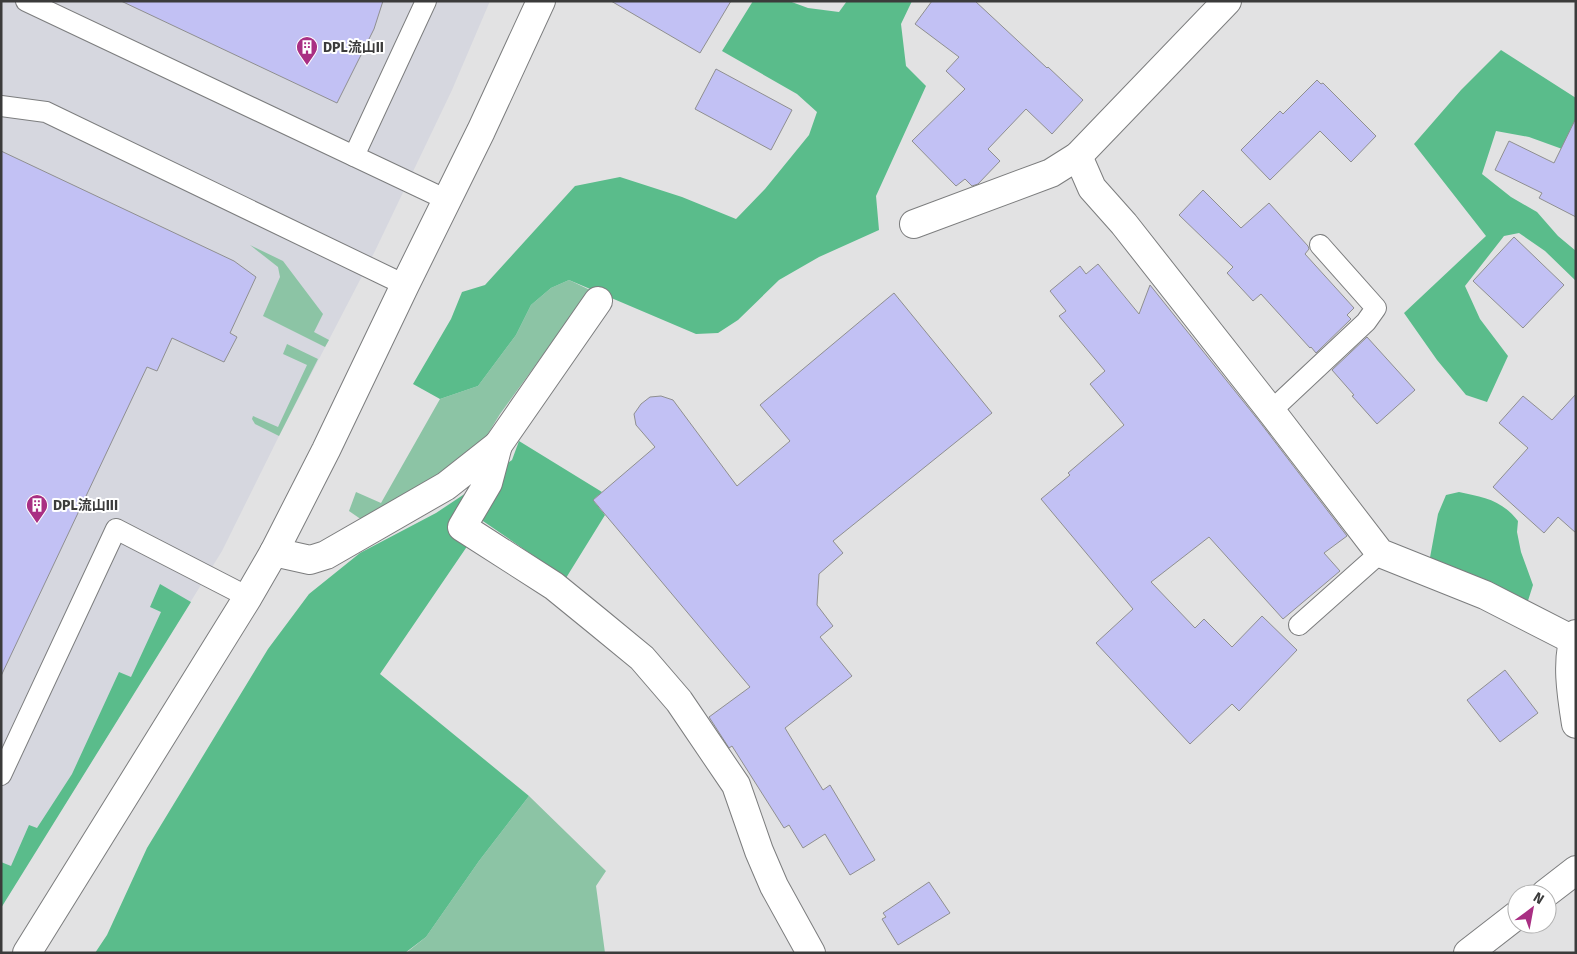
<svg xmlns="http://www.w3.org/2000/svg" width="1577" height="954" font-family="'Fira Sans','Noto Sans JP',sans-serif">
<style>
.built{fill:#d6d7df}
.green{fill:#8cc4a5}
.forest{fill:#5abc8b}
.building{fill:#c2c1f4;stroke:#8f8f90}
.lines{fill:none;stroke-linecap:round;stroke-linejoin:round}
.lane-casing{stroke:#7c7d7e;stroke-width:22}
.street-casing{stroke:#7c7d7e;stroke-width:30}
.secondary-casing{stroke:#7c7d7e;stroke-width:30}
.lane{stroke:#fff;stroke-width:20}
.street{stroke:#fff;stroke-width:28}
.secondary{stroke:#fff;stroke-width:28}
.labels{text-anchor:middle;stroke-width:4;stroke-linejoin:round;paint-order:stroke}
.poi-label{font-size:14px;font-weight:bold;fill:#3b3b3b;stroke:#fff;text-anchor:start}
</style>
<rect width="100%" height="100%" fill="#e2e2e3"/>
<path class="built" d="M 1,1 L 490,1 L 452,90 L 374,253 L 279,436 L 222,551 L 1,908 Z"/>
<g class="green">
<path d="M 250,245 L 283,261 L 323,314 L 314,332 L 329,340 L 325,347 L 263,316 L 280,277 L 278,267 Z"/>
<path d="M 569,280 L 590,290 L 500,414 L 486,437 L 453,467 L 362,520 L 349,511 L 356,492 L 381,503 L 440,399 L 478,386 L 516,335 L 531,305 L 551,288 Z"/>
<path d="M 287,344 L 318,359 L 279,436 L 255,424 L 252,419 L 253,416 L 278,427 L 307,365 L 283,354 Z"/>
<path d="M 529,796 L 606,871 L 596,886 L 605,953 L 406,953 L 426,937 L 479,861 Z"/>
</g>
<g class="forest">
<path d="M 753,1 L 789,1 L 808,8 L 839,12 L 847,1 L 912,1 L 901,24 L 906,66 L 926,86 L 876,196 L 879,230 L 819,257 L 779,280 L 738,320 L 718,333 L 696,334 L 569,280 L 551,288 L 531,305 L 516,335 L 478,386 L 440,399 L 413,384 L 451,319 L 462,292 L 485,285 L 575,186 L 620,177 L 682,197 L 736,219 L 765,189 L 809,135 L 817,112 L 797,94 L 722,51 Z"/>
<path d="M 1501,50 L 1576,98 L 1576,154 L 1529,137 L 1496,131 L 1482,174 L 1511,197 L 1537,212 L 1558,236 L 1576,251 L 1576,281 L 1545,251 L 1519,233 L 1504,236 L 1465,286 L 1480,319 L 1508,356 L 1487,402 L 1466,395 L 1437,360 L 1404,313 L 1486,236 L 1414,144 L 1461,90 Z"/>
<path d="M 519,441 L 602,492 L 593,500 L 605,515 L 566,578 L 477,517 L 505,465 L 512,460 Z"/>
<path d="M 478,485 L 449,533 L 468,545 L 380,674 L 529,796 L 479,861 L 426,937 L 405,953 L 95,953 L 107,935 L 147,848 L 268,649 L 309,594 L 360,553 L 436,513 Z"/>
<path d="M 1459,492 C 1483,497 1502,500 1518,521 L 1517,532 L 1521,552 L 1533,585 L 1526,607 L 1429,563 L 1438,514 L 1446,495 Z"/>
<path d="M 160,584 L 191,602 L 1,908 L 1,862 L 11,866 L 29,825 L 37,828 L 72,774 L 119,672 L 131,677 L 161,612 L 150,607 Z"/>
</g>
<g class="building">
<path d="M 121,1 L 383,1 L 374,29 L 337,103 Z"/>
<path d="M 611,1 L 731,1 L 700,53 Z"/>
<path d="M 932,1 L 975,1 L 1047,68 L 1048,67 L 1083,100 L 1052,134 L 1026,109 L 988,149 L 1000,161 L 978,184 L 972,186 L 965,179 L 956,186 L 912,141 L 965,89 L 946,71 L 959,57 L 915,24 Z"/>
<path d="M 716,69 L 792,110 L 771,150 L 695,109 Z"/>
<path d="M 1317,80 L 1321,84 L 1323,83 L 1376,136 L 1351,162 L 1320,131 L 1270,180 L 1241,150 L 1280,111 L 1283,114 Z"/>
<path d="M 1576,118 L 1576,217 L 1539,198 L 1542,193 L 1495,170 L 1509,141 L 1554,163 Z"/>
<path d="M 1,151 L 234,261 L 256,277 L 230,333 L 237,337 L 224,362 L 172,338 L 157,371 L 147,367 L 1,676 Z"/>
<path d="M 1203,190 L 1241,228 L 1269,203 L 1308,246 L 1309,249 L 1305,254 L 1354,308 L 1347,315 L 1351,319 L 1316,353 L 1311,347 L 1310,348 L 1261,294 L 1253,301 L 1227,273 L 1233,267 L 1179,215 Z"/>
<path d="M 1514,237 L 1564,285 L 1523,328 L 1473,281 Z"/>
<path d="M 1098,264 L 1139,314 L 1150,285 L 1259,421 L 1347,536 L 1324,553 L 1340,571 L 1283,619 L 1209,537 L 1151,582 L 1195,628 L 1204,619 L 1232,647 L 1262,616 L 1297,650 L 1239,711 L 1232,704 L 1190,744 L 1096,643 L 1133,609 L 1041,499 L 1070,475 L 1068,473 L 1124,425 L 1090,384 L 1105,371 L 1059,316 L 1066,311 L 1050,291 L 1080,266 L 1086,274 Z"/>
<path d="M 894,293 L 992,413 L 833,541 L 843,553 L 819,574 L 817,605 L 833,626 L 820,637 L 852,676 L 785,728 L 823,790 L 830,785 L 875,860 L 850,875 L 825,834 L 803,848 L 789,825 L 784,828 L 732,746 L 729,748 L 709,717 L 750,687 L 593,500 L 655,447 L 636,425 L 634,414 L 641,404 L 650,397 L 661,396 L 673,400 L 737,486 L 790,441 L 760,405 Z"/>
<path d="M 1367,337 L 1415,390 L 1377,424 L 1352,396 L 1354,395 L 1332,370 Z"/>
<path d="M 1576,394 L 1576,533 L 1558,517 L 1544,533 L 1493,487 L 1528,448 L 1499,423 L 1523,396 L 1552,420 Z"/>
<path d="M 1505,670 L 1538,713 L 1500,742 L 1467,700 Z"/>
<path d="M 929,882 L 950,913 L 898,945 L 882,919 L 886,917 L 883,913 Z"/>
</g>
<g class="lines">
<g class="lane-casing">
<g id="lane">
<path d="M 26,1 L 447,200"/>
<path d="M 1,106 L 46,112 L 405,285"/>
<path d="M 354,156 L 426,1"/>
<path d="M 1271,411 L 1366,322 L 1376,308 L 1320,245"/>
<path d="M 1299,625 L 1380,553"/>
<path d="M 1,775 L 116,529 L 248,597"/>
</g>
</g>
<g class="street-casing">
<g id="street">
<path d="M 1078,156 L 1092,188 L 1124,224 L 1271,411 L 1380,553 L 1485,595 L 1573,640"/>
<path d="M 914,224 L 1051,173 L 1078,156 L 1227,1"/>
<path d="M 498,445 L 598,301"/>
<path d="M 274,552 L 310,560 L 326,555 L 446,486 L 498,445 L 488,483 L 462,527 L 554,586 L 597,621 L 642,658 L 679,701 L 736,785 L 759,851 L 774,886 L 811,953"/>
<path d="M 1576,634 C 1565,657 1572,699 1576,724"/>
<path d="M 1545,894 L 1576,870"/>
<path d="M 1468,953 L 1517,915"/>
</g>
</g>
<g class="secondary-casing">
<path id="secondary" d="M 27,953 L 248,597 L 274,552 L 326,450 L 405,285 L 481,131 L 541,1"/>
</g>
<use href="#lane" class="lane"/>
<use href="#street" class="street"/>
<use href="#secondary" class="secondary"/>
</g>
<defs>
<g id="building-pin" transform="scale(1.125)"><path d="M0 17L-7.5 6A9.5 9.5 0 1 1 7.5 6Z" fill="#a92f83" stroke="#fff"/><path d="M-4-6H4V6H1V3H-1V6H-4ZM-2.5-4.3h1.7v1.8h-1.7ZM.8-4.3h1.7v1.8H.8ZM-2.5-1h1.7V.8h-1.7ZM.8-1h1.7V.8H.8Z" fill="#fff"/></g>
</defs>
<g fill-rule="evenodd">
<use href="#building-pin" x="307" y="47"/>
<use href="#building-pin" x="37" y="505"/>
</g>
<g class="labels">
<g class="poi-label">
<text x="323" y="52">DPL流山II</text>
<text x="53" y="510">DPL流山III</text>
</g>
</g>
<rect width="1577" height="954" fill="none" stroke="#3b3b3b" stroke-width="5"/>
<g transform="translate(1532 909) rotate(32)"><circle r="24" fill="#ffffff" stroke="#b1b1b1"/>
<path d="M0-4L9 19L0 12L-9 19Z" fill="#a92f83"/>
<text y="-8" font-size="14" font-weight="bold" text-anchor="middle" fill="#3b3b3b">N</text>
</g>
</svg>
